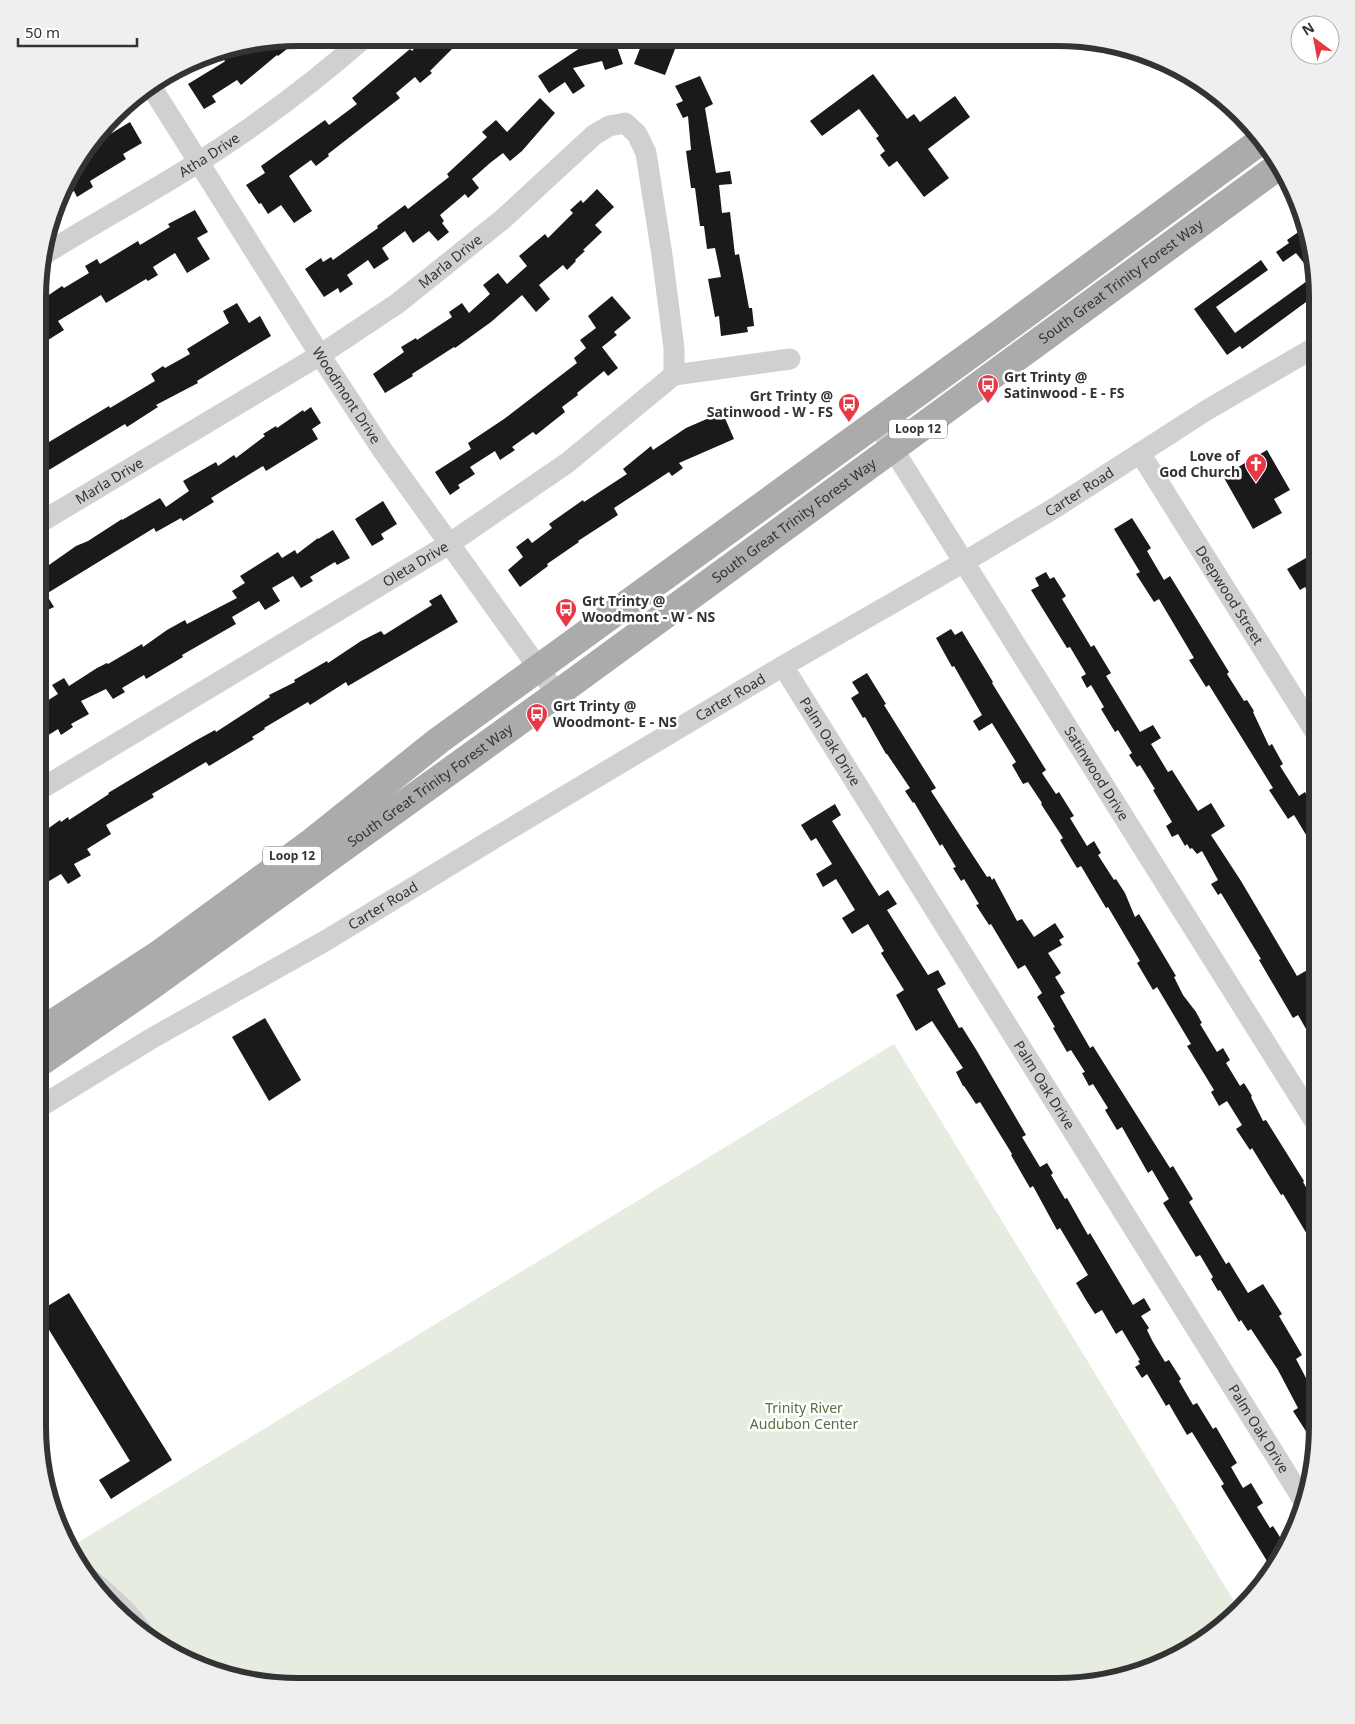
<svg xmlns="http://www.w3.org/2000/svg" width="1355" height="1724" font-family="'Noto Sans',sans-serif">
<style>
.green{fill:#e6ecdf}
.building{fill:#1a1a1a}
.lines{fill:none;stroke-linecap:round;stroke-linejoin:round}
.minor{stroke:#d0d0d0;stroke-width:21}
.major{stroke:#ababab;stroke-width:28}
.labels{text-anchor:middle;stroke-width:5;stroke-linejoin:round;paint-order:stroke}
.shield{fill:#fff;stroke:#707070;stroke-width:1}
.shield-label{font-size:12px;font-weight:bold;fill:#333}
.street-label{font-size:14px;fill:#333;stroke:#fff}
.poi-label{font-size:14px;font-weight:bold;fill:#333;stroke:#fff;text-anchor:start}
.park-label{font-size:14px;fill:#56703f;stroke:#fff}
.rim{fill:none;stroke:#333;stroke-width:6}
</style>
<rect width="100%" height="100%" fill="#fff"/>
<path class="green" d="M 894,1044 L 1240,1611 L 1187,1652 L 1124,1678 L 1073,1686 L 281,1686 L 215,1673 L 154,1643 L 114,1610 L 72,1556 L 69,1548 Z"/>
<g class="building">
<path d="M 301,38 L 278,56 L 277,55 L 241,85 L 237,80 L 212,96 L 216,102 L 204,109 L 188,84 L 224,62 L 225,61 L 218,51 L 233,48 L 236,53 L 245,46 Z"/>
<path d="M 423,38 L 463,38 L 430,71 L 432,73 L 420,83 L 415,77 L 396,93 L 400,98 L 328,154 L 329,156 L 316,166 L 311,160 L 289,176 L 312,211 L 294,223 L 281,205 L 268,214 L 261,203 L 259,204 L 246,185 L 265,173 L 261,166 L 325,120 L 329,125 L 357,104 L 352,98 L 410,49 L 412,51 Z"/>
<path d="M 600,38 L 614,38 L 623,64 L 605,70 L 602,61 L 573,68 L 585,86 L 573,94 L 565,82 L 549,93 L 538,76 L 580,48 L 579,46 Z"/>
<path d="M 644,38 L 675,49 L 665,75 L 634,64 Z"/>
<path d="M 873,74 L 907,119 L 914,114 L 920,122 L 955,96 L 970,117 L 928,149 L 949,178 L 924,197 L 897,161 L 889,167 L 880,155 L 885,151 L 876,138 L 879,136 L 859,109 L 822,136 L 810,121 Z"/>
<path d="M 700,76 L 713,104 L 705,108 L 716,173 L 730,171 L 732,184 L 719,185 L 722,213 L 730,212 L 735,255 L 739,254 L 749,308 L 752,308 L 754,326 L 747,327 L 748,332 L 721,336 L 719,316 L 715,317 L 708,279 L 721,277 L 715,248 L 707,249 L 704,226 L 700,226 L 695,188 L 691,188 L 686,151 L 691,150 L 688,116 L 683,118 L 676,104 L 683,101 L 675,86 Z"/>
<path d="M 540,98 L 555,113 L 522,151 L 510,161 L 503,153 L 490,163 L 472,179 L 479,188 L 468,198 L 465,194 L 440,215 L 444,221 L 442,223 L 449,232 L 438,241 L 429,231 L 413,243 L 405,231 L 382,248 L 389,259 L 374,269 L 368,260 L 347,275 L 353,284 L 340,293 L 338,288 L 324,297 L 305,269 L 321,258 L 323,262 L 331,257 L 333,260 L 378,228 L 377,226 L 405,205 L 408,209 L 449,177 L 447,174 L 487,137 L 482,132 L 496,120 L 507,132 Z"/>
<path d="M 130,122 L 142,143 L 123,154 L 126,159 L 90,181 L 93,187 L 77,197 L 74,191 L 63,197 L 72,168 L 97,139 L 102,139 Z"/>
<path d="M 597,189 L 614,207 L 595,225 L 602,232 L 583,250 L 585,251 L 575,260 L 576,261 L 567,270 L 563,265 L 539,285 L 550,299 L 536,312 L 522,295 L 491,322 L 455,348 L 454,347 L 412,374 L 413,376 L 385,393 L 373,374 L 404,352 L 401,347 L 416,338 L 417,340 L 452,317 L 449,312 L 462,303 L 469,313 L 490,294 L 483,285 L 498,273 L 507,284 L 527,266 L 519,256 L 545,234 L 548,238 L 573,213 L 570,210 L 581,200 L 583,203 Z"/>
<path d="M 195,210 L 208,232 L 197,238 L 210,259 L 187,273 L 175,253 L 153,267 L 158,275 L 148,281 L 146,279 L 106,303 L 101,295 L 58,321 L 64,330 L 40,345 L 40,301 L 62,286 L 64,288 L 89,273 L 85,266 L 97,259 L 100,264 L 138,241 L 140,245 L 170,227 L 168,224 Z"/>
<path d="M 1307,226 L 1309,231 L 1317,294 L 1242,349 L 1240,346 L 1227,355 L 1194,309 L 1261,260 L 1268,270 L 1216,307 L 1235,333 L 1314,276 L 1296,253 L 1283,262 L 1276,252 L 1289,243 L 1287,240 Z"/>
<path d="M 612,296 L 631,318 L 614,332 L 617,335 L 602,347 L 618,368 L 608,376 L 604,371 L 577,393 L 578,395 L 562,407 L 565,412 L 536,435 L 533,432 L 512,447 L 515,450 L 500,460 L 495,451 L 470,467 L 475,474 L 458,485 L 460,488 L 450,495 L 435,472 L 471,449 L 468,443 L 504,419 L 577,363 L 574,358 L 586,348 L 580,340 L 596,328 L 588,316 Z"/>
<path d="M 237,303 L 249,323 L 260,316 L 271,336 L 197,381 L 198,383 L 156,405 L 158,407 L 127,427 L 125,424 L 39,476 L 39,448 L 109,406 L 110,408 L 155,381 L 151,374 L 163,366 L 165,368 L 190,354 L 187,349 L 229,323 L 223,311 Z"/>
<path d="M 311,407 L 321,423 L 312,429 L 318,439 L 266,471 L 263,466 L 211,498 L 214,502 L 183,521 L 181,518 L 156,532 L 154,528 L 46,594 L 54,607 L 39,614 L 39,572 L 76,546 L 88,541 L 122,519 L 122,520 L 160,498 L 166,507 L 189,491 L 183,481 L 216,462 L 218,466 L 234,455 L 236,458 L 265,436 L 263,434 L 276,426 L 277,428 L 303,410 L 304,412 Z"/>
<path d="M 721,409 L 734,439 L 679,463 L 683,468 L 672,476 L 669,472 L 614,508 L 618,515 L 578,541 L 579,542 L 547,564 L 548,566 L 520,587 L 508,570 L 523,557 L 516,547 L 528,538 L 532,543 L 552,528 L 549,524 L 583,500 L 584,502 L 627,474 L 623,469 L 651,446 L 653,450 L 686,428 L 709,418 L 707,414 Z"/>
<path d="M 1267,450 L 1290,490 L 1274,499 L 1282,513 L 1253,529 L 1223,476 Z"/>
<path d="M 383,501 L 397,524 L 381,534 L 384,539 L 372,546 L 355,519 Z"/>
<path d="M 1132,518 L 1151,548 L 1147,551 L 1164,580 L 1170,576 L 1229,672 L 1227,674 L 1244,701 L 1247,700 L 1254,711 L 1253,712 L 1269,746 L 1272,744 L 1283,764 L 1280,766 L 1299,796 L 1305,792 L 1317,813 L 1317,853 L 1294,815 L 1288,819 L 1269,790 L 1273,788 L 1209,685 L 1206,687 L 1189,660 L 1194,658 L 1159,599 L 1154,602 L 1136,574 L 1140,572 L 1114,529 Z"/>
<path d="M 333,530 L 350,558 L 337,565 L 335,562 L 310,577 L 313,581 L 301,588 L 293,576 L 272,588 L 280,601 L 265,610 L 259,601 L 232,617 L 236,624 L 182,655 L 183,657 L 146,679 L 144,675 L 122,688 L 125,692 L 113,699 L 106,689 L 81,701 L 89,714 L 71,724 L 73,727 L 61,735 L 58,729 L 39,741 L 39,706 L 58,694 L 52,685 L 64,678 L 69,686 L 97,668 L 107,663 L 108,664 L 142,644 L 143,647 L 167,630 L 185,620 L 187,624 L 237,598 L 232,591 L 245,583 L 240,576 L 278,552 L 282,558 L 295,550 L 297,554 L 318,538 L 318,539 Z"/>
<path d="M 1311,555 L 1317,566 L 1317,587 L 1308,592 L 1305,587 L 1300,590 L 1287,569 Z"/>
<path d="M 1046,572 L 1050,579 L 1054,577 L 1066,596 L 1062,599 L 1091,647 L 1094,645 L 1111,673 L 1106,676 L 1140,732 L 1153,725 L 1161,738 L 1151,744 L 1168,772 L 1172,770 L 1198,811 L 1211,803 L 1225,826 L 1211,835 L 1241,881 L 1297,976 L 1309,969 L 1317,982 L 1317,988 L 1311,992 L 1317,1002 L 1317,1048 L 1298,1015 L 1293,1018 L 1259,960 L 1261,959 L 1221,893 L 1218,895 L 1211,884 L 1218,880 L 1202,851 L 1197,854 L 1192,848 L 1190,849 L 1187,844 L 1185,846 L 1178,834 L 1172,837 L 1166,826 L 1172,822 L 1153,790 L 1155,789 L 1140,765 L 1137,767 L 1129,755 L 1132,753 L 1118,730 L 1115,732 L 1101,709 L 1104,707 L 1091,685 L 1087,688 L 1081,677 L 1086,674 L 1070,647 L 1067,648 L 1031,590 L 1039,586 L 1035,578 Z"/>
<path d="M 441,594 L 458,622 L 348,686 L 346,682 L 310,705 L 308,702 L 264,728 L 265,729 L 252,737 L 254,739 L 209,766 L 206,762 L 152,794 L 154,797 L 106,825 L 111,834 L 87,849 L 91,855 L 74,864 L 81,876 L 68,884 L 61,874 L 39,887 L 39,835 L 60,820 L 61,822 L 68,817 L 69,820 L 109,794 L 108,793 L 195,741 L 215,730 L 216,732 L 270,697 L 269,695 L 295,682 L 294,680 L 327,661 L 328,663 L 361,641 L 381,631 L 384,635 L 432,605 L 429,601 Z"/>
<path d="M 951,629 L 955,635 L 962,631 L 993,682 L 992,683 L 1046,770 L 1042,773 L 1056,794 L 1059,792 L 1074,816 L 1070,818 L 1087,846 L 1094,841 L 1101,853 L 1098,855 L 1114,880 L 1116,879 L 1125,893 L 1135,917 L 1139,914 L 1176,976 L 1174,977 L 1183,995 L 1196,1012 L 1202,1023 L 1200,1024 L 1217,1052 L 1223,1048 L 1230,1060 L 1226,1063 L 1240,1086 L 1244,1083 L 1252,1096 L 1251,1097 L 1263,1121 L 1266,1120 L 1304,1181 L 1303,1182 L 1317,1206 L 1317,1251 L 1283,1194 L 1281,1195 L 1252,1148 L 1250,1150 L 1236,1129 L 1242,1125 L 1227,1101 L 1219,1106 L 1211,1092 L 1214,1090 L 1187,1046 L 1191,1044 L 1157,987 L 1153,990 L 1137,963 L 1140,961 L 1108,907 L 1106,908 L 1081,866 L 1077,868 L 1060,840 L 1063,838 L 1041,804 L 1042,803 L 1028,782 L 1023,784 L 1012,765 L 1016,762 L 992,723 L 979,731 L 973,721 L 982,715 L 954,666 L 952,667 L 936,638 Z"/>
<path d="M 867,673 L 886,704 L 884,705 L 936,788 L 931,791 L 987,877 L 990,876 L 992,880 L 994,878 L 1017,921 L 1022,919 L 1034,937 L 1055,923 L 1064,937 L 1059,940 L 1062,945 L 1048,953 L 1061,973 L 1055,977 L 1065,993 L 1060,996 L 1090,1048 L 1093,1046 L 1170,1168 L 1173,1166 L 1193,1199 L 1189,1202 L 1226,1264 L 1229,1262 L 1248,1293 L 1263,1284 L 1282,1314 L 1279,1316 L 1302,1355 L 1296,1359 L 1317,1399 L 1316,1447 L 1293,1411 L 1298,1408 L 1278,1370 L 1251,1329 L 1248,1331 L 1241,1320 L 1239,1322 L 1220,1290 L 1218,1291 L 1211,1279 L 1213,1277 L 1200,1255 L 1196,1257 L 1163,1203 L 1169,1199 L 1152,1170 L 1148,1173 L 1122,1127 L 1117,1130 L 1105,1110 L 1108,1108 L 1093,1084 L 1089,1086 L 1082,1073 L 1085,1072 L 1071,1050 L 1067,1052 L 1053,1028 L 1055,1027 L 1037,997 L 1042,993 L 1025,965 L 1018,969 L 991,924 L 989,925 L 976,905 L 979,904 L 964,879 L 961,881 L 953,868 L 956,867 L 942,844 L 940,846 L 914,802 L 913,803 L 905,791 L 910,788 L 887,754 L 886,754 L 865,717 L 863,718 L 851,698 L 859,693 L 852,682 Z"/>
<path d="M 835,804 L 841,815 L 832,821 L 879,896 L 888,890 L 897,904 L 887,910 L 928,975 L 938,970 L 946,984 L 937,989 L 959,1028 L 962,1027 L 977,1051 L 1026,1135 L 1022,1137 L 1040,1167 L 1047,1163 L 1053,1173 L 1051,1175 L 1065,1199 L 1067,1198 L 1088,1235 L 1090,1233 L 1133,1305 L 1144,1298 L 1151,1310 L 1141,1316 L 1149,1328 L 1147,1330 L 1153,1342 L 1165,1362 L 1169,1360 L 1181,1379 L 1179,1381 L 1193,1405 L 1197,1403 L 1213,1429 L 1216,1427 L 1237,1463 L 1231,1467 L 1243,1488 L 1251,1483 L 1263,1503 L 1257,1507 L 1270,1528 L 1273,1526 L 1285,1545 L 1273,1571 L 1221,1486 L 1224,1484 L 1192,1432 L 1187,1435 L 1169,1404 L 1166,1406 L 1147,1374 L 1142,1378 L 1135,1367 L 1140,1364 L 1138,1361 L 1140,1360 L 1122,1330 L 1116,1334 L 1102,1310 L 1095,1314 L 1086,1300 L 1076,1283 L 1088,1275 L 1060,1228 L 1057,1230 L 1033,1186 L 1030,1188 L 1011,1155 L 1012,1154 L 980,1102 L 976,1104 L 964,1086 L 963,1086 L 956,1072 L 963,1068 L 932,1021 L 916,1031 L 896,995 L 904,990 L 881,953 L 884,951 L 868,924 L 852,934 L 842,918 L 855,910 L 836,879 L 823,887 L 816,874 L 832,864 L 816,838 L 811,841 L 801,825 Z"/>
<path d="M 265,1018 L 301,1080 L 269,1101 L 232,1037 Z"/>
<path d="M 69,1293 L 172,1460 L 111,1499 L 99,1480 L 130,1461 L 38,1312 Z"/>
</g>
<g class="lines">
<g class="minor">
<path id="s1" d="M 152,88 L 320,355 L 383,451 L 557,694"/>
<path id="s2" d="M 43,255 C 113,212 187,173 254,125 C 292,98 329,69 364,38"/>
<path id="s3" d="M 876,422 L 1317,1125"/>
<path id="s4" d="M 1140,453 L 1317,735"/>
<path id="s5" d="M 39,523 L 320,355 L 398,303 L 503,219 L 594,135 L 609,126 L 625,123 L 637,134 L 646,153 L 662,255 L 674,348 L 674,375"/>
<path id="s6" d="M 783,666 L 1305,1503"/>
<path id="s7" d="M 39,790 L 449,544 L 567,463 L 674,375 L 790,359"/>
<path id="s8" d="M 38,1108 L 154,1037 L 325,941 L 488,842 L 783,666 L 964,562 L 1053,509 L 1207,410 L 1317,346"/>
<path d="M 90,1579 C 110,1596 129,1612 144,1634"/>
</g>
<g class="major">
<path d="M 38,1033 L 159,954 L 313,841 L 438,741 L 1003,331 L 1262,140"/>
<path id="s9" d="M 38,1064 L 147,989 L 557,694 L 1280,165"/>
</g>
</g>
<defs>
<g id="bus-pin" transform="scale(1.125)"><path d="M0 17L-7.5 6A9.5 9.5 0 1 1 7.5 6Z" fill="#e63946" stroke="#fff"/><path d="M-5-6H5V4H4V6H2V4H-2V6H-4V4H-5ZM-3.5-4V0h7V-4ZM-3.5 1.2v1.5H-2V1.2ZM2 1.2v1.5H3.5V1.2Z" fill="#fff"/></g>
<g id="church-pin" transform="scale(1.125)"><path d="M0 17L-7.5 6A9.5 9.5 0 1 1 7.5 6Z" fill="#e63946" stroke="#fff"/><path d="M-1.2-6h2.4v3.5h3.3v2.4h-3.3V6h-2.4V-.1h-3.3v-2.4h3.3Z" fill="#fff"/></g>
</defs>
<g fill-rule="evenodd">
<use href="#bus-pin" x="988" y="385"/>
<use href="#bus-pin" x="849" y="404"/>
<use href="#church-pin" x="1256" y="464"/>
<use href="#bus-pin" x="566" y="609"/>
<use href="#bus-pin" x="537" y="714"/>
</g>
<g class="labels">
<g class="shield">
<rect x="889" y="419.5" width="58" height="19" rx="4"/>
<rect x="263" y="846.5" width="58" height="19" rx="4"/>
</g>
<g class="shield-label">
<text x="918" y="433">Loop 12</text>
<text x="292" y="860">Loop 12</text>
</g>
<g class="street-label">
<text dy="5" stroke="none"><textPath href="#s2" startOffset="194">Atha Drive</textPath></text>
<text dy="5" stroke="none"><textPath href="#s5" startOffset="488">Marla Drive</textPath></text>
<text dy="5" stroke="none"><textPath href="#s9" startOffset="1336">South Great Trinity Forest Way</textPath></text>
<text dy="5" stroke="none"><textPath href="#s1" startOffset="364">Woodmont Drive</textPath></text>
<text dy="5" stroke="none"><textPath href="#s5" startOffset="82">Marla Drive</textPath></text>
<text dy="5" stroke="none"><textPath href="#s8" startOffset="1210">Carter Road</textPath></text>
<text dy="5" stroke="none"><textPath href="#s9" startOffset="931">South Great Trinity Forest Way</textPath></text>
<text dy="5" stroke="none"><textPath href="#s7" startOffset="439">Oleta Drive</textPath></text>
<text dy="5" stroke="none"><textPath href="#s4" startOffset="168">Deepwood Street</textPath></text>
<text dy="5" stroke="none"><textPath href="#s8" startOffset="805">Carter Road</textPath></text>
<text dy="5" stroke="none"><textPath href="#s6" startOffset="89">Palm Oak Drive</textPath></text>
<text dy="5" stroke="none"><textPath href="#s3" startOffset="415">Satinwood Drive</textPath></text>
<text dy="5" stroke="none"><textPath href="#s9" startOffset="481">South Great Trinity Forest Way</textPath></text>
<text dy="5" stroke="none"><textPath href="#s8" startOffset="400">Carter Road</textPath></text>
<text dy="5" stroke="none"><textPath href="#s6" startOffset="494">Palm Oak Drive</textPath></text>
<text dy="5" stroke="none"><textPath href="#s6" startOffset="899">Palm Oak Drive</textPath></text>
</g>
<g class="poi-label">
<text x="1004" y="382">Grt Trinty @<tspan x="1004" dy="16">Satinwood - E - FS</tspan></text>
<text x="833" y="401" text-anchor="end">Grt Trinty @<tspan x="833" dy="16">Satinwood - W - FS</tspan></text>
<text x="1240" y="461" text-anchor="end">Love of<tspan x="1240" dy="16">God Church</tspan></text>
<text x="582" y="606">Grt Trinty @<tspan x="582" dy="16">Woodmont - W - NS</tspan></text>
<text x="553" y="711">Grt Trinty @<tspan x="553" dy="16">Woodmont- E - NS</tspan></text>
</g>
<g class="park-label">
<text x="804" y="1413">Trinity River<tspan x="804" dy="16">Audubon Center</tspan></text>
</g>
</g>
<path d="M0 0H1355V1724H0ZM298 46H1057A252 252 0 0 1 1309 298V1426A252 252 0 0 1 1057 1678H298A252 252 0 0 1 46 1426V298A252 252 0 0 1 298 46Z" fill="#efefef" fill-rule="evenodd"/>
<path class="rim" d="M298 46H1057A252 252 0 0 1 1309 298V1426A252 252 0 0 1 1057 1678H298A252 252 0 0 1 46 1426V298A252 252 0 0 1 298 46Z"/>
<g transform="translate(1315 40) rotate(328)"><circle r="24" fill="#ffffff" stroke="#adadad"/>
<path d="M0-4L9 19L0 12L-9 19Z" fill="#e63946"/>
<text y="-8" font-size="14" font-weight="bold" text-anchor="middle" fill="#333333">N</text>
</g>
<path d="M18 38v8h119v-8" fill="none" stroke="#333333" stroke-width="2.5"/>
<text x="25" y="38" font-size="15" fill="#333333" stroke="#ffffff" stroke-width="4" paint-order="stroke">50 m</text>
</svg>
